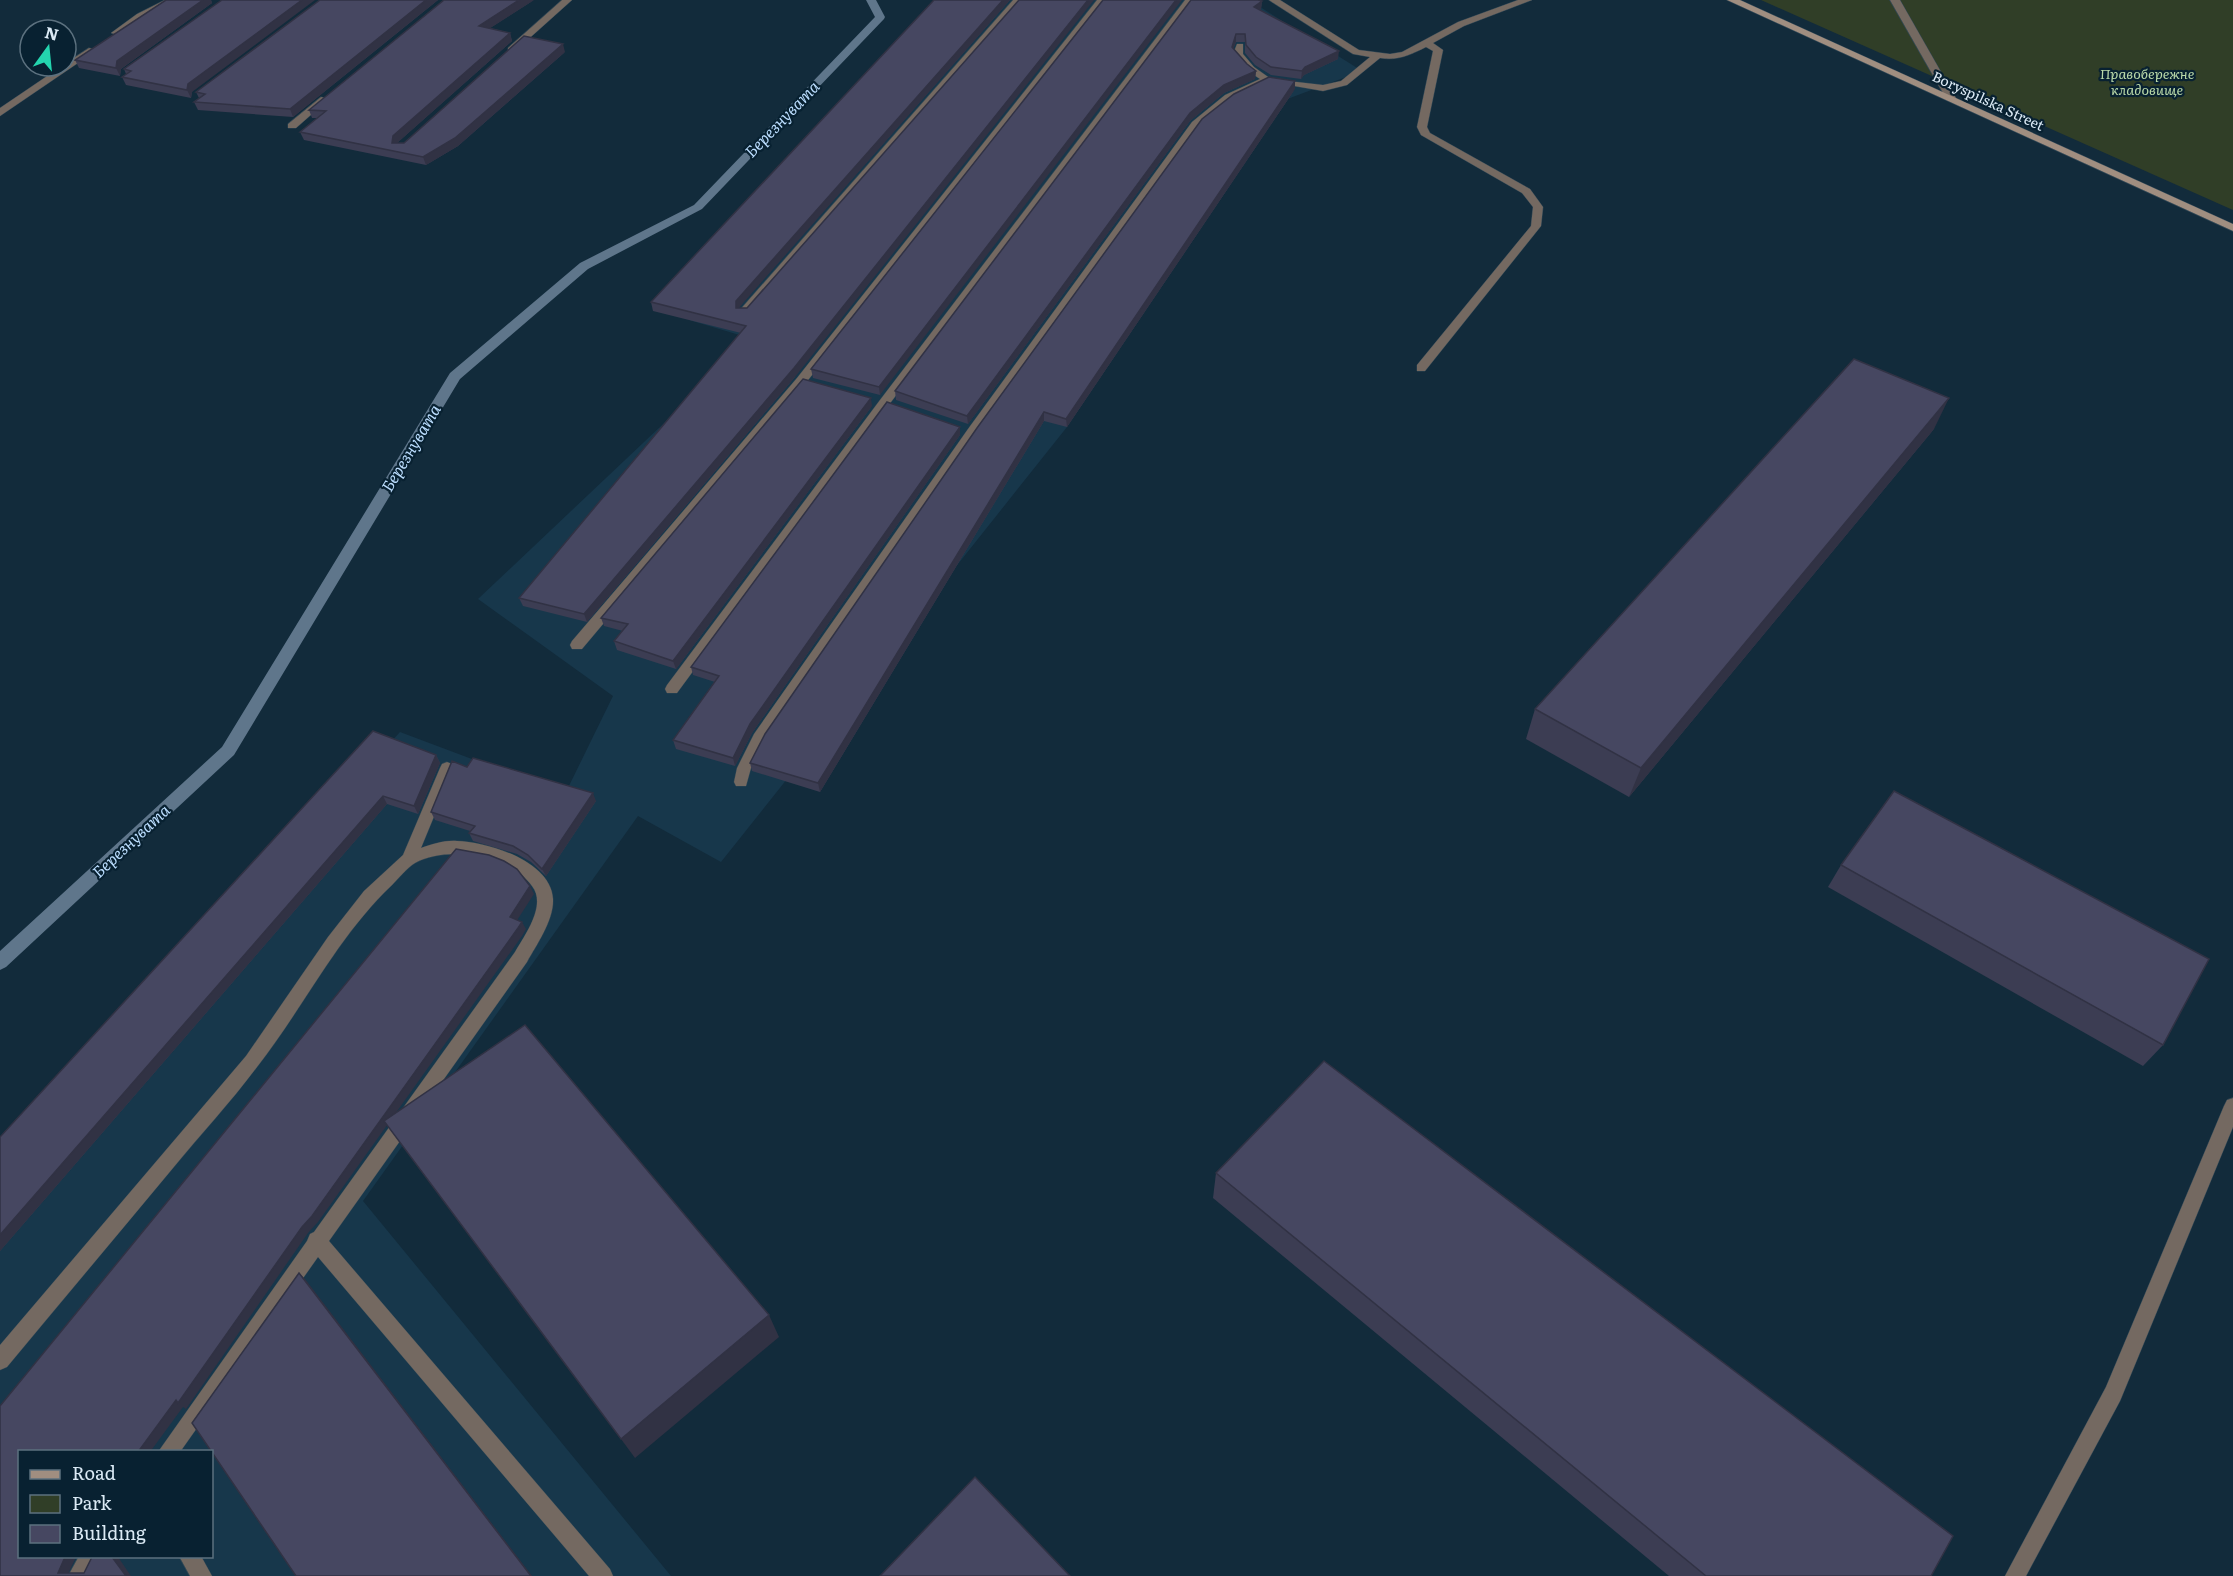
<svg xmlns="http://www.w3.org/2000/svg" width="2233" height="1576" font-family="Literata,serif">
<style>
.built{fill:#17374b;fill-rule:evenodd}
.green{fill:#303e27}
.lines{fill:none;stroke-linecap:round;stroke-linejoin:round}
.stream{fill:#5f768b;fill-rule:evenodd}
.lane-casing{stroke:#2e4655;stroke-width:1}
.secondary-casing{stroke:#2e4655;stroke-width:1}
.lane{fill:#746961;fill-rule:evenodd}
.secondary{fill:#a08e80;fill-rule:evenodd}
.wall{fill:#3c3d53}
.shaded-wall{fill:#313244}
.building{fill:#464761;stroke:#313244;stroke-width:1.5}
.labels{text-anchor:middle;stroke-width:4.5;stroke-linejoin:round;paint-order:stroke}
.far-park-label{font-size:14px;font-style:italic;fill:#b9d8a8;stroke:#082131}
.far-street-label{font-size:14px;fill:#dbeaf5;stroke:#082131}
.water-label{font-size:16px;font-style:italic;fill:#bbddfe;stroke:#082131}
</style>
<rect width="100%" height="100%" fill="#122b3b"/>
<path class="built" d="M 939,0 L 1249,0 L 1362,71 L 1226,122 L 1067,427 L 721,862 L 638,816 L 363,1201 L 671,1576 L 0,1576 L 0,1172 L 400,732 L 565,794 L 613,696 L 478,599 L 753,339 L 689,320 ZM 20,1452 L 212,1452 L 212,1556 L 20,1556 Z"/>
<path class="green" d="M 1761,0 L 2233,0 L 2233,210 Z"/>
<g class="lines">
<path class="stream" d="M 866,0 L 876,0 L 885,17 L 884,19 L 702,209 L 588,269 L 460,379 L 234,755 L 6,967 L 0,970 L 0,951 L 222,747 L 450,373 L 580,263 L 694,205 L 875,17 Z"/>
<g class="lane-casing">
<g id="lane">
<path d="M 165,0 L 177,0 L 143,18 L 119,35 L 111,33 L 137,14 Z"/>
<path d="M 562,0 L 572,0 L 514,52 L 508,52 L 508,48 Z"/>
<path d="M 1013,0 L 1023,0 L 747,315 L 739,315 L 739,311 Z"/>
<path d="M 1097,0 L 1107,0 L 805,384 L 582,649 L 572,649 L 570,645 L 572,641 L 797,378 Z"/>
<path d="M 1185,0 L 1195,0 L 888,406 L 677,693 L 667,693 L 665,689 L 667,685 L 880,400 Z"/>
<path d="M 1269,0 L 1280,0 L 1359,50 L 1390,54 L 1402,52 L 1458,22 L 1518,0 L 1532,0 L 1464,26 L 1433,43 L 1443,50 L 1427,127 L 1430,133 L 1530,189 L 1543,207 L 1541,226 L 1425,371 L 1417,371 L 1417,365 L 1531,226 L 1533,207 L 1522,193 L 1421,135 L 1417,127 L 1433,51 L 1426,47 C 1410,55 1398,61 1380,58 L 1347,85 L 1323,91 L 1271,82 L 1232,100 L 1200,126 L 976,435 L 765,741 L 751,768 L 746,786 L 736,786 L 734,782 L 737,768 L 754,734 L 968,429 L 1192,122 L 1225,95 L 1260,79 L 1248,71 L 1233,54 L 1237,44 L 1243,44 L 1243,54 L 1254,67 L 1271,79 L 1323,85 L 1341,81 L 1370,57 L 1353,54 Z"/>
<path d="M 1890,0 L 1900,0 L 1957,100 L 1955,102 L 1947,100 Z"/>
<path d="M 89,48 L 97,50 L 0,116 L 0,108 L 62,66 L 66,66 L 66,63 Z"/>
<path d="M 321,97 L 329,99 L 296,128 L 288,128 L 288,124 Z"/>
<path d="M 447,762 L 452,764 L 454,768 L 421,848 C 433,844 445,840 457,841 C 488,842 551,861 553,899 C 554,920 537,944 527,962 L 329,1241 L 610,1569 L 613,1576 L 589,1576 L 318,1257 L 180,1452 L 158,1452 L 307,1241 L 310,1234 L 314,1232 L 515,952 C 525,935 547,905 532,886 C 510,855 448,845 415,863 C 407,868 399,878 392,885 C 337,937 304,1007 257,1067 C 231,1102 201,1134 173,1168 C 118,1234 62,1301 7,1367 L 0,1370 L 0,1345 L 246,1056 L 328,937 L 364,891 L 403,855 L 440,768 L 442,764 Z"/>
<path d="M 2233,1098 L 2233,1127 L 2120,1401 L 2026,1576 L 2005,1576 L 2106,1387 L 2224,1106 L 2227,1100 Z"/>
<path d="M 79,1556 L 102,1556 L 91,1576 L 68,1576 Z"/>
<path d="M 179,1556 L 201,1556 L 212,1576 L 190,1576 Z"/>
</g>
</g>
<g class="secondary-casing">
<path id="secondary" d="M 1727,0 L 1740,0 L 2233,224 L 2233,231 Z"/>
</g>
<use href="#lane" class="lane"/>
<use href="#secondary" class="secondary"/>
</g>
<g class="wall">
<path d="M 166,0 L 211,0 L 212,3 L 121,69 L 120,76 L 79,68 L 75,60 Z"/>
<path d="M 222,0 L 192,92 L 191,98 L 126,85 L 122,77 L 126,74 L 124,69 Z"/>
<path d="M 320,0 L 438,0 L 293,117 L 198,110 L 194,102 L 199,98 L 196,92 Z"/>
<path d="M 534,0 L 490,28 L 510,33 L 512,41 L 397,143 L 404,143 L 565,52 L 458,146 L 426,165 L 304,140 L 300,132 L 317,118 L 312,118 L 309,110 Z"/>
<path d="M 934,0 L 1010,0 L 738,308 L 795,377 L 587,622 L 523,606 L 519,598 L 741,333 L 653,311 L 651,302 Z"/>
<path d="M 1103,0 L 880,395 L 813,378 L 811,369 Z"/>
<path d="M 1262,1 L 1261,9 L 1260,10 L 1338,59 L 1304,75 L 1301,79 L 1271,75 L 1255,65 L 1245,53 L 1245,42 L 1236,42 L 1233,49 L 1247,64 L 1256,71 L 1255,79 L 1224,93 L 1190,121 L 968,424 L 896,400 L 895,391 Z"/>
<path d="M 1295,89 L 1067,427 L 1044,421 L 820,792 L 752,771 L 750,763 Z"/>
<path d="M 872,406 L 676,669 L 617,650 L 614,641 L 623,631 L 604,626 L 601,618 Z"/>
<path d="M 960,427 L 960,435 L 752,733 L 735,766 L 676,749 L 673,740 L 715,682 L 693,675 L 691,667 Z"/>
<path d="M 1934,429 L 1629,797 L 1526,739 L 1535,709 Z"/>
<path d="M 373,731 L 436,755 L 440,763 L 418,814 L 387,804 L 0,1251 L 0,1137 Z"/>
<path d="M 467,767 L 596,801 L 546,876 L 531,862 L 517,854 L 473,841 L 469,833 L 470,831 L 435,820 L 431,812 Z"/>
<path d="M 1841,865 L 2163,1045 L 2143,1066 L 1828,887 Z"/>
<path d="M 1216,1173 L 1931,1576 L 1669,1576 L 1213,1198 Z"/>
</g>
<g class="shaded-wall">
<path d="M 203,0 L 211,0 L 212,3 L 121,69 L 120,76 L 116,68 L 117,61 Z"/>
<path d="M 302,0 L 315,0 L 192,92 L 191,98 L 187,90 L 188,84 Z"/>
<path d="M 426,0 L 438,0 L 293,117 L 290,109 Z"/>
<path d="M 519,0 L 534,0 L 481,34 L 479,26 Z"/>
<path d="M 1003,0 L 1010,0 L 737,310 L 736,308 L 736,301 Z"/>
<path d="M 1088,0 L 1094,0 L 795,377 L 587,622 L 584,614 Z"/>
<path d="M 1176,0 L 1182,0 L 880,395 L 879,387 Z"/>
<path d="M 1262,1 L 1261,9 L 1254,15 L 1254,7 Z"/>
<path d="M 510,33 L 512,41 L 396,144 L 392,143 L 393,136 Z"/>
<path d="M 1236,34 L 1236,42 L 1231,55 L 1232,47 Z"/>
<path d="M 563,44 L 565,52 L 458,146 L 426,165 L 423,157 Z"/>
<path d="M 1339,51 L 1338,59 L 1304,75 L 1301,79 L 1302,71 L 1305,67 Z"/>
<path d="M 1256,71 L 1255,79 L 1224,93 L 1190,121 L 968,424 L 967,416 L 1190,113 L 1224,85 Z"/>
<path d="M 1295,81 L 1295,89 L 1067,427 L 1066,419 Z"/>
<path d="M 871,398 L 872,406 L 676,669 L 673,661 Z"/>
<path d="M 1949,398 L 1934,429 L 1629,797 L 1641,768 Z"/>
<path d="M 1044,412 L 1044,421 L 820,792 L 818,783 Z"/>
<path d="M 960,427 L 960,435 L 752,733 L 735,766 L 733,758 L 750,724 Z"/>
<path d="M 436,755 L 440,763 L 418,814 L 414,806 Z"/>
<path d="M 593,793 L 596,801 L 546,876 L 542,869 Z"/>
<path d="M 383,796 L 387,804 L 0,1251 L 0,1235 Z"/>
<path d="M 530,886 L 534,894 L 514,925 L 510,917 Z"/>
<path d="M 522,922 L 526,929 L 522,936 L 318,1222 L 308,1233 L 186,1409 L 183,1407 L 150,1452 L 138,1452 Z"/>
<path d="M 299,1273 L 305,1279 L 532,1576 L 531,1576 Z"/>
<path d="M 769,1315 L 779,1337 L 635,1458 L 621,1439 Z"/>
<path d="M 65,1557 L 76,1557 L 67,1576 L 58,1573 Z"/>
<path d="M 112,1557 L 118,1557 L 131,1576 L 126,1576 Z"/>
</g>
<g class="building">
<path d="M 166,0 L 203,0 L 117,61 L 116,68 L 75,60 Z"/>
<path d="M 222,0 L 302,0 L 188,84 L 187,90 L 122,77 L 131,71 L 124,69 Z"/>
<path d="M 320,0 L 426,0 L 290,109 L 194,102 L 205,94 L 196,92 Z"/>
<path d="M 444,0 L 519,0 L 479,26 L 510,33 L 393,136 L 392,143 L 404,143 L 524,36 L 563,44 L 455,138 L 423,157 L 300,132 L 326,111 L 309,110 Z"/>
<path d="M 934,0 L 1003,0 L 736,301 L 736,308 L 747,308 L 1019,0 L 1088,0 L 794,368 L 584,614 L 519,598 L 746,326 L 651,302 Z"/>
<path d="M 1103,0 L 1176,0 L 879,387 L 811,369 Z"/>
<path d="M 1191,0 L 1258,0 L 1262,1 L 1254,7 L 1339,51 L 1305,67 L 1302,71 L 1271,67 L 1256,57 L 1246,45 L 1245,34 L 1236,34 L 1232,47 L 1247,64 L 1256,71 L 1224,85 L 1190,113 L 967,416 L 895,391 Z"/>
<path d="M 1269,77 L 1295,81 L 1066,419 L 1044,412 L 818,783 L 750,763 L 765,734 L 977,428 L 1202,119 L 1234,94 Z"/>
<path d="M 1854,359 L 1949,398 L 1641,768 L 1535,709 Z"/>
<path d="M 803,379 L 871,398 L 673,661 L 614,641 L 628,624 L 601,618 Z"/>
<path d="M 887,402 L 960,427 L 750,724 L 733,758 L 673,740 L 719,676 L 691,667 Z"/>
<path d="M 373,731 L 436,755 L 414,806 L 383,796 L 0,1235 L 0,1137 Z"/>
<path d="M 473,758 L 593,793 L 542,869 L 528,855 L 513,846 L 469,833 L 475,826 L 431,812 L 452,761 L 467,767 Z"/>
<path d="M 1894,791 L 2209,959 L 2163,1045 L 1841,865 Z"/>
<path d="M 456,849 L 489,855 L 504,861 L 517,869 L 530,886 L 510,917 L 522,922 L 518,928 L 312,1216 L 302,1227 L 178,1403 L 176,1400 L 138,1452 L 20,1452 L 20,1557 L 65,1557 L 58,1573 L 84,1573 L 92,1557 L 112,1557 L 126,1576 L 0,1576 L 0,1406 Z"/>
<path d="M 525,1025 L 769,1315 L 621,1439 L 384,1121 Z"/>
<path d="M 1324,1061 L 1953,1536 L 1931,1576 L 1706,1576 L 1216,1173 Z"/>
<path d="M 299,1273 L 531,1576 L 296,1576 L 192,1423 Z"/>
<path d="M 975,1477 L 1070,1576 L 880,1576 Z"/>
</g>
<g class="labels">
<g class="far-park-label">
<text x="2147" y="79">Правобережне<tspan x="2147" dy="16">кладовище</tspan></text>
</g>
<g class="far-street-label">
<text transform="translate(1988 101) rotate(25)" y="5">Boryspilska Street</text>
</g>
<g class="water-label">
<text transform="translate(782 119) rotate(-46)" y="6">Березнувата</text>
<text transform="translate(411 448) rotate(-59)" y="6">Березнувата</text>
<text transform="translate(131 841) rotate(-43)" y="6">Березнувата</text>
</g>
</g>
<rect x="18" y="1450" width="195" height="108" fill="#082131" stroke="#5c717f" stroke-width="1.5"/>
<rect x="30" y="1470" width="30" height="9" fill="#a08e80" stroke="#5c717f" stroke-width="1.5"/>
<text x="72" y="1480" font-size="18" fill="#dbeaf5">Road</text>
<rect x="30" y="1495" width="30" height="18" fill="#303e27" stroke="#5c717f" stroke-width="1.5"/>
<text x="72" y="1510" font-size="18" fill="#dbeaf5">Park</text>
<rect x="30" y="1525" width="30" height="18" fill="#464761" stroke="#5c717f" stroke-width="1.5"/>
<text x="72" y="1540" font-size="18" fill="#dbeaf5">Building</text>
<g transform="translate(48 48) rotate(15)"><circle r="28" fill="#082131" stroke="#5c717f" stroke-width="1.5"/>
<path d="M0-4.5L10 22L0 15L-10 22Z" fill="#24d5af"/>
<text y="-9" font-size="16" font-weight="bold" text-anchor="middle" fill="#dbeaf5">N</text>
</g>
</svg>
